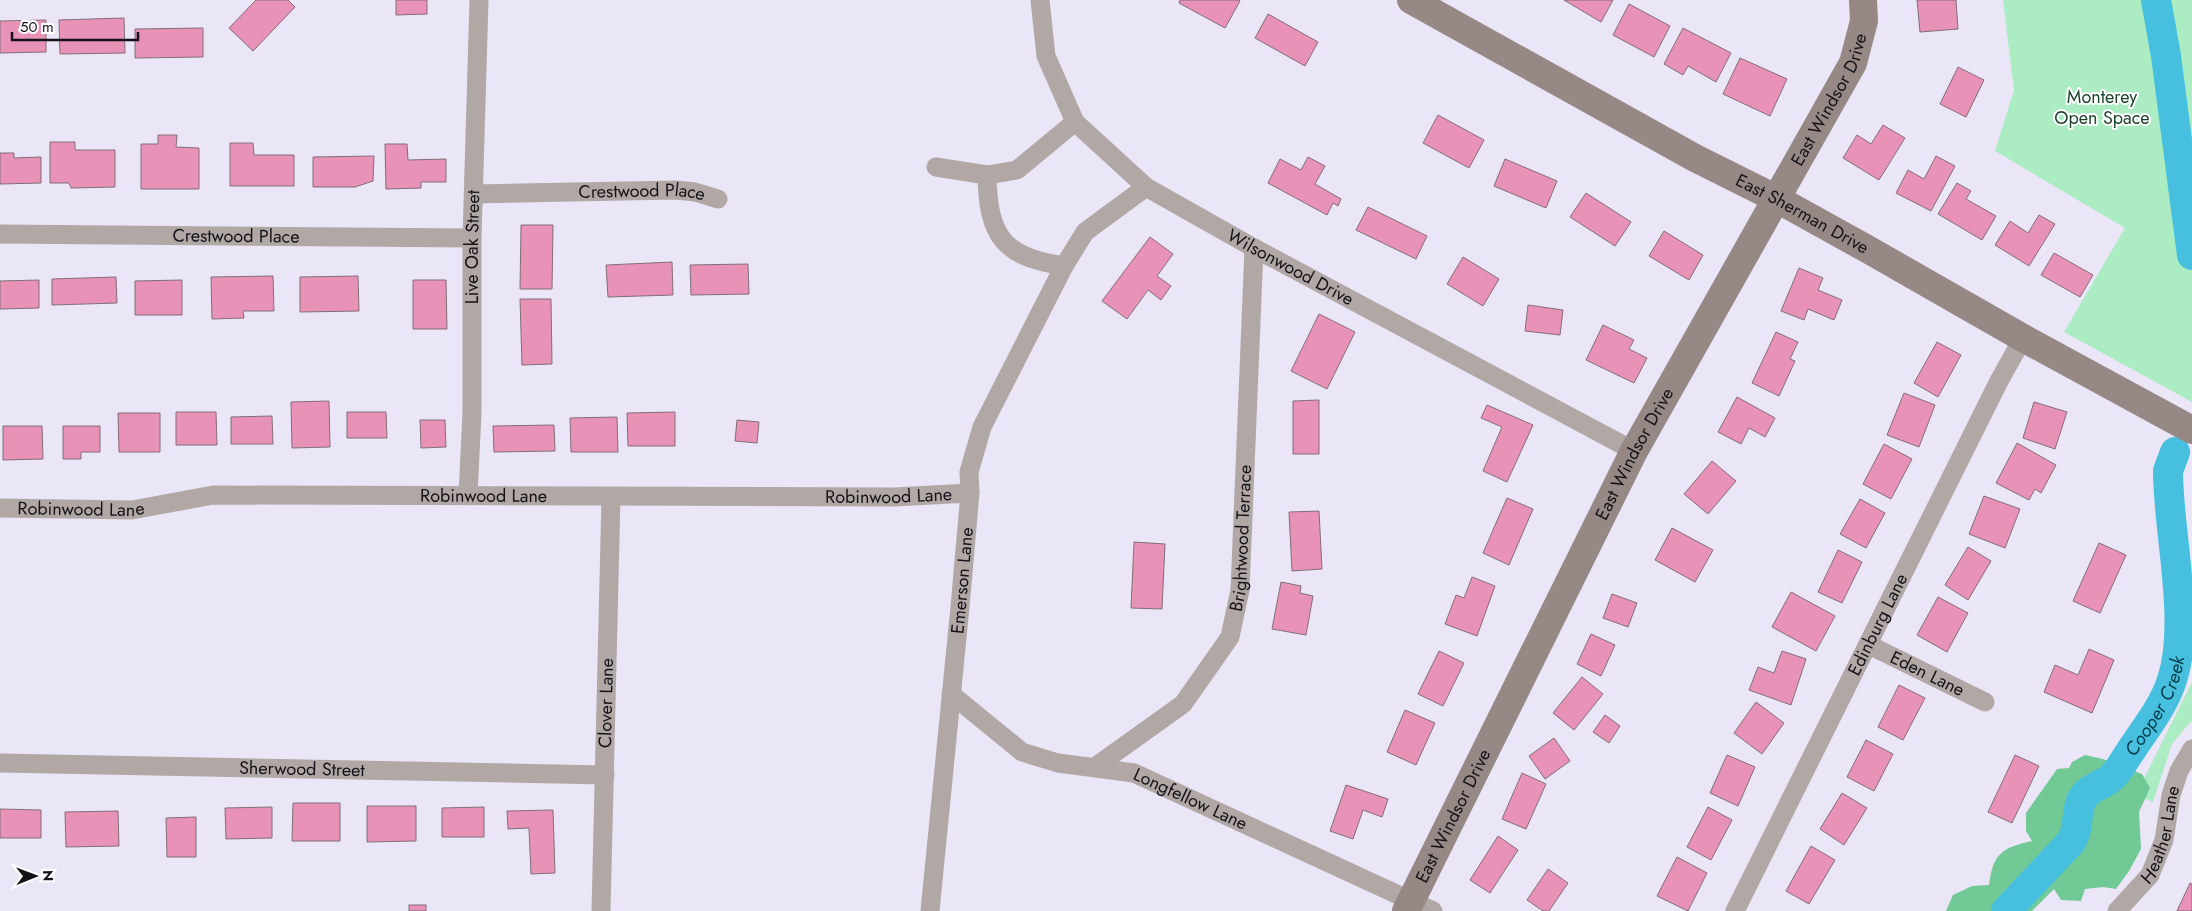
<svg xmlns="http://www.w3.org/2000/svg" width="2192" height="911" font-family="Jost,sans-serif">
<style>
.green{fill:#abecc3}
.forest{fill:#71c996}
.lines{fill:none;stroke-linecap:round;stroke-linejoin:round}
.river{stroke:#47c0e0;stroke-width:30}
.building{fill:#e992b8;stroke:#816f76}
.street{stroke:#b1a8a5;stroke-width:19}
.secondary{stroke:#968985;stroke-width:28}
.labels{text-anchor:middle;stroke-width:4;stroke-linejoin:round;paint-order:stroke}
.park-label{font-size:18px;fill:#1d432d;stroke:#fff}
.street-label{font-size:18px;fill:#141218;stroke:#fff}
.water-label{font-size:19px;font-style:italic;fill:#063e4b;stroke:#fff}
</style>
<rect width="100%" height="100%" fill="#eae5f7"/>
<g class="green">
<path d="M 2003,0 L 2192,0 L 2192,402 L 2064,332 L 2125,228 L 1995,151 L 2014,90 Z"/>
<path d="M 2192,682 L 2192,720 L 2172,744 L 2153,802 L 2136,795 Z"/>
</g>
<path class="forest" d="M 2085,755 L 2103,759 L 2142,774 L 2150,788 L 2139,812 L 2141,849 L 2129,871 L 2116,889 L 2103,887 L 2085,889 L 2081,901 L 2061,900 L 2054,889 L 2032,911 L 1946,911 L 1953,895 L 1972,886 L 1989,885 C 1993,853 2002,848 2032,841 L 2026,831 L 2026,813 L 2057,769 L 2069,768 L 2072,762 Z"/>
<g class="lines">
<g class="river">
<path d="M 2156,0 L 2166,56 L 2192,255"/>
<path id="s1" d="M 2006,911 L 2071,842 C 2081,826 2074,810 2084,796 C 2092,786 2104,785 2112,777 C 2119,771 2123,762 2128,755 C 2144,730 2163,708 2172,680 C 2191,622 2168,532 2168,471 L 2175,452"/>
</g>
</g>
<g class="building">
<path d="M 256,0 L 288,0 L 295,7 L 253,51 L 229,28 Z"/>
<path d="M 396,0 L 427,0 L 427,14 L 396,15 Z"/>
<path d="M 1180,0 L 1239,0 L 1240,1 L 1225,28 L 1179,3 Z"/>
<path d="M 1564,0 L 1613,0 L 1601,22 Z"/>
<path d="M 1917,0 L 1956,0 L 1958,29 L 1920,32 Z"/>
<path d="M 1629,4 L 1670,26 L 1654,57 L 1613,35 Z"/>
<path d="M 1268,14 L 1318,42 L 1305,66 L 1255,38 Z"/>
<path d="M 124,18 L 125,53 L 60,54 L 59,20 Z"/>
<path d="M 46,20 L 46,52 L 0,53 L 0,21 Z"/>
<path d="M 203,28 L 203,57 L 135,58 L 135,29 Z"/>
<path d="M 1683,28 L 1731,53 L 1716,82 L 1688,66 L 1683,75 L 1664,64 Z"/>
<path d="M 1740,58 L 1787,79 L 1770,116 L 1723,94 Z"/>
<path d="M 1958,67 L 1984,80 L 1966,117 L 1940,104 Z"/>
<path d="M 1438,115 L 1484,140 L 1469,168 L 1423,143 Z"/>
<path d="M 1883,125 L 1905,138 L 1879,180 L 1843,158 L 1857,135 L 1871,144 Z"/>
<path d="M 158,135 L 177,135 L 176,147 L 199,148 L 199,189 L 141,189 L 141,144 L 158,144 Z"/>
<path d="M 50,142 L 75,142 L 75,150 L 115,150 L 115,187 L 71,188 L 69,183 L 50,183 Z"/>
<path d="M 230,143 L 253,143 L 254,155 L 294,155 L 294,186 L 230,186 Z"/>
<path d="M 385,144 L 407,144 L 408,160 L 446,159 L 446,182 L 421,182 L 421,188 L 386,189 Z"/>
<path d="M 0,153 L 14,153 L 14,158 L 41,157 L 41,183 L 0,184 Z"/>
<path d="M 374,156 L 373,181 L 355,187 L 313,187 L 313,157 Z"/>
<path d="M 1936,156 L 1955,166 L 1931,211 L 1896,193 L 1908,170 L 1924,179 Z"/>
<path d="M 1308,157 L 1325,166 L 1315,184 L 1341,199 L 1338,206 L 1333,203 L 1327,215 L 1268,183 L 1280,159 L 1301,170 Z"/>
<path d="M 1505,159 L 1557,181 L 1546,208 L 1494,186 Z"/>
<path d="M 1957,183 L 1971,191 L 1966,199 L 1996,216 L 1982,240 L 1938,214 Z"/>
<path d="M 1586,193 L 1631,222 L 1615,246 L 1570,217 Z"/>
<path d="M 1368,207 L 1427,236 L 1416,259 L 1356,230 Z"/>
<path d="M 2039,215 L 2055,224 L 2029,266 L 1995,245 L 2010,221 L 2028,233 Z"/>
<path d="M 521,225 L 553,225 L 552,289 L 520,289 Z"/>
<path d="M 1664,231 L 1703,255 L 1689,280 L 1649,256 Z"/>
<path d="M 1150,237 L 1173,254 L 1157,276 L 1171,286 L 1161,300 L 1148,290 L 1127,319 L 1102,301 Z"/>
<path d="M 2054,253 L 2093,275 L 2080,297 L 2041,275 Z"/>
<path d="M 1463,257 L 1499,279 L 1483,306 L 1447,284 Z"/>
<path d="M 672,262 L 673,295 L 608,297 L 606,265 Z"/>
<path d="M 748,264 L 749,294 L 691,295 L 690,265 Z"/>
<path d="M 1799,268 L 1823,278 L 1818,290 L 1842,300 L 1834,320 L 1808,309 L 1804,320 L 1781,311 Z"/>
<path d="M 273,276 L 274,311 L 243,311 L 244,318 L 212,319 L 211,277 Z"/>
<path d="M 358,276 L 359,311 L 300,312 L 300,277 Z"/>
<path d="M 116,277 L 117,303 L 52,305 L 52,279 Z"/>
<path d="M 39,280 L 39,308 L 0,309 L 0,281 Z"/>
<path d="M 182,280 L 182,315 L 135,315 L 135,281 Z"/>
<path d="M 413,280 L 446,280 L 447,329 L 413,329 Z"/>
<path d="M 520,299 L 551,299 L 552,364 L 522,365 Z"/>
<path d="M 1528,305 L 1563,310 L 1560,335 L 1525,331 Z"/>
<path d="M 1319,314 L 1355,332 L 1327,389 L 1291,371 Z"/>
<path d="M 1603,325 L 1634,340 L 1629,349 L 1647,358 L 1634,383 L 1586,360 Z"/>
<path d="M 1776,332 L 1798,342 L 1790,359 L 1795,361 L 1779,396 L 1752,383 Z"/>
<path d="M 1937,342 L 1961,355 L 1938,397 L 1914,383 Z"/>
<path d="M 1904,393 L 1935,405 L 1919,447 L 1887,435 Z"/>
<path d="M 1737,397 L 1775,418 L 1765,437 L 1749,428 L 1741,444 L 1718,432 Z"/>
<path d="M 1319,400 L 1319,454 L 1293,454 L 1293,401 Z"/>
<path d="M 329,401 L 330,447 L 292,448 L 291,402 Z"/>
<path d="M 2034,402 L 2067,412 L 2055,449 L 2023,438 Z"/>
<path d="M 1487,405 L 1533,425 L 1507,482 L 1483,471 L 1502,427 L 1481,418 Z"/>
<path d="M 176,412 L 216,412 L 217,445 L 176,445 Z"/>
<path d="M 347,412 L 386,412 L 387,438 L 347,438 Z"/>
<path d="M 675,412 L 675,446 L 628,446 L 627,413 Z"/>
<path d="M 118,413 L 160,413 L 160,452 L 119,452 Z"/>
<path d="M 272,416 L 273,444 L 231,444 L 231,417 Z"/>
<path d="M 617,417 L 618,452 L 571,452 L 570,418 Z"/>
<path d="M 420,420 L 445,420 L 446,447 L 421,448 Z"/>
<path d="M 737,420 L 759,422 L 757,443 L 735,441 Z"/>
<path d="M 554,425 L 555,451 L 494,452 L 493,426 Z"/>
<path d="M 3,426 L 42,426 L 43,459 L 3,460 Z"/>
<path d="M 63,426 L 100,426 L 100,452 L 81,452 L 81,459 L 63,459 Z"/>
<path d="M 2017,443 L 2056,465 L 2041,493 L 2035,489 L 2029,500 L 1996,483 Z"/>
<path d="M 1884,444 L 1912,459 L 1891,499 L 1863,484 Z"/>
<path d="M 1712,461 L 1736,481 L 1708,514 L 1684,494 Z"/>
<path d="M 1984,496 L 2020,509 L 2005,548 L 1969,534 Z"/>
<path d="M 1507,498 L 1533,509 L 1509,565 L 1483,553 Z"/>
<path d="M 1860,499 L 1885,513 L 1866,548 L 1840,534 Z"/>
<path d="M 1319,511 L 1322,569 L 1292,571 L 1289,512 Z"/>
<path d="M 1672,528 L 1713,550 L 1695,582 L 1655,560 Z"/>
<path d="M 1134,542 L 1165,544 L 1162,609 L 1131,608 Z"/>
<path d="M 2099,543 L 2126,555 L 2100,613 L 2073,601 Z"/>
<path d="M 1968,547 L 1991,561 L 1968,600 L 1945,585 Z"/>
<path d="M 1838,550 L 1862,562 L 1842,603 L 1818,592 Z"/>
<path d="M 1472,577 L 1495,586 L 1477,636 L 1445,624 L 1456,595 L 1464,598 Z"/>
<path d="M 1281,582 L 1301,586 L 1300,593 L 1313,596 L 1306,635 L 1272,629 Z"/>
<path d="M 1791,592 L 1835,616 L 1816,651 L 1772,627 Z"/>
<path d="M 1612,594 L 1637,603 L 1628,627 L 1603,618 Z"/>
<path d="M 1938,597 L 1968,613 L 1947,652 L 1917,635 Z"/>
<path d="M 1591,634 L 1615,645 L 1601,676 L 1577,664 Z"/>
<path d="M 2089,649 L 2114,660 L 2092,713 L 2044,692 L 2055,665 L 2078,675 Z"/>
<path d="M 1439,651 L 1464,663 L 1443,706 L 1418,694 Z"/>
<path d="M 1782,651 L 1806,659 L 1791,705 L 1749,690 L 1758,667 L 1774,673 Z"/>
<path d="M 1582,677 L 1603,694 L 1574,730 L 1553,713 Z"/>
<path d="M 1899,685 L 1925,698 L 1903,740 L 1878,727 Z"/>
<path d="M 1756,702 L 1784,723 L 1762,754 L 1734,733 Z"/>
<path d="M 1405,710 L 1435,723 L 1416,765 L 1387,752 Z"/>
<path d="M 1605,715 L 1620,726 L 1609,743 L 1593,732 Z"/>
<path d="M 1554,738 L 1570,761 L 1545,779 L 1529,756 Z"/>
<path d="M 1866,740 L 1893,754 L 1874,791 L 1847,777 Z"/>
<path d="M 1727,755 L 1755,767 L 1738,806 L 1710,793 Z"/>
<path d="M 2015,755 L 2039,766 L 2012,823 L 1988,812 Z"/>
<path d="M 1522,773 L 1546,784 L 1526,829 L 1502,819 Z"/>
<path d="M 1346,785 L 1388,799 L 1382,817 L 1363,810 L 1353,839 L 1330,831 Z"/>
<path d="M 1842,793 L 1867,808 L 1844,845 L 1820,829 Z"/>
<path d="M 293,803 L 340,803 L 340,841 L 292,841 Z"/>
<path d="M 367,806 L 416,806 L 416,841 L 367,842 Z"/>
<path d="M 272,807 L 272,838 L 226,839 L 225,808 Z"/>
<path d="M 484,807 L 484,837 L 442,837 L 442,808 Z"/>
<path d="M 1708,807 L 1732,820 L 1711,860 L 1687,847 Z"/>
<path d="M 0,809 L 41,810 L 41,838 L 0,838 Z"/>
<path d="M 553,810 L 555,873 L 531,874 L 529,828 L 508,829 L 507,811 Z"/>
<path d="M 118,811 L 119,846 L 66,847 L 65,812 Z"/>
<path d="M 196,817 L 196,857 L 167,857 L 166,818 Z"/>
<path d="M 1498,836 L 1518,850 L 1490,893 L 1470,880 Z"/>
<path d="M 1811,846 L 1835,860 L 1809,904 L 1786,891 Z"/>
<path d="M 1677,857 L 1707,873 L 1688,911 L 1657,896 Z"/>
<path d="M 1548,869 L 1568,883 L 1549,911 L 1543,911 L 1527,900 Z"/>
<path d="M 2190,883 L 2192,884 L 2192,911 L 2177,911 Z"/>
<rect x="409" y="905" width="17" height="6"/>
</g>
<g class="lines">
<g class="street">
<path id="s2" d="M 1040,0 L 1046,56 L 1075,122 L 1146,187 L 1254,248 L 1634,451"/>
<path d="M 936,167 L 987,175 L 1017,170 L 1075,122"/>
<path d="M 987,175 C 988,236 1003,257 1064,266"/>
<path id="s3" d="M 474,194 L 676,190 L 695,192 L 718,199"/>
<path id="s4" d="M 0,234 L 472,238"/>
<path id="s5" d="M 468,495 L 472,413 L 472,238 L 479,0"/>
<path id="s6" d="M 0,508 L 132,510 L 213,495 L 894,497 L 970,493"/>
<path id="s7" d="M 1869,645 L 1985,702"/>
<path id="s8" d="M 951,694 L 1022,752 L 1058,763 L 1134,773 L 1433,911"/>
<path id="s9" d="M 0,763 L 605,775"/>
<path id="s10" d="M 1095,767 L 1183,704 L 1230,637 L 1240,590 L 1254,248"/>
<path id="s11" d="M 601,911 L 611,497"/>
<path id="s12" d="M 930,911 L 960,607 L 970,493 L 969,472 L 982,427 L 1064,266 L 1085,232 L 1146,187"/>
<path id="s13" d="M 1735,911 L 1999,381 L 2023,338"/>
<path id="s14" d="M 2117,911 L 2150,875 L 2164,840 L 2171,795 L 2179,771 L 2192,749"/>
</g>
<g class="secondary">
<path id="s15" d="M 1411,0 L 1695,158 L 1777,199 L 1869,250 L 2023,338 L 2192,430"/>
<path id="s16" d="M 1406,911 L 1634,451 L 1853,63 L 1864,21 L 1863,0"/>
</g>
</g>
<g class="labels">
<g class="park-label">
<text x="2102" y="103">Monterey<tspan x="2102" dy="21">Open Space</tspan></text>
</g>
<g class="street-label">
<text dy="6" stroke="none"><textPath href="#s16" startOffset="916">East Windsor Drive</textPath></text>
<text dy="6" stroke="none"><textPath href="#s3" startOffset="168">Crestwood Place</textPath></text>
<text dy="6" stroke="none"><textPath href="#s15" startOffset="446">East Sherman Drive</textPath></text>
<text dy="6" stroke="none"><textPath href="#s4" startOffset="236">Crestwood Place</textPath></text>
<text dy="6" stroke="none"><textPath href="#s5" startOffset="248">Live Oak Street</textPath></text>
<text dy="6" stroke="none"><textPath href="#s2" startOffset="390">Wilsonwood Drive</textPath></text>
<text dy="6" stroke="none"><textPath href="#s16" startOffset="511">East Windsor Drive</textPath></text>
<text dy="6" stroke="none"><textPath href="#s6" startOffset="890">Robinwood Lane</textPath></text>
<text dy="6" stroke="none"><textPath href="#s6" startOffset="485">Robinwood Lane</textPath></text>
<text dy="6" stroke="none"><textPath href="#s6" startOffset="81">Robinwood Lane</textPath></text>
<text dy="6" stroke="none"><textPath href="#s10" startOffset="290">Brightwood Terrace</textPath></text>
<text dy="6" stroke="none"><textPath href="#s12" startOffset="332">Emerson Lane</textPath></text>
<text dy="6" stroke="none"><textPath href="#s13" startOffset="320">Edinburg Lane</textPath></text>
<text dy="6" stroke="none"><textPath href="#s7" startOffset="65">Eden Lane</textPath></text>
<text dy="6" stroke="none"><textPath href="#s11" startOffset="208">Clover Lane</textPath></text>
<text dy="6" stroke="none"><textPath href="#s9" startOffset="302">Sherwood Street</textPath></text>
<text dy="6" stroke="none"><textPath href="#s8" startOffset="268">Longfellow Lane</textPath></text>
<text dy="6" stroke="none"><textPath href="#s16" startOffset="106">East Windsor Drive</textPath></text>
<text dy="6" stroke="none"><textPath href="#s14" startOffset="91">Heather Lane</textPath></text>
</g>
<g class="water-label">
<text dy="7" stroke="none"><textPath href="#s1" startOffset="261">Cooper Creek</textPath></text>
</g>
</g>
<g transform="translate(35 876) rotate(89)" stroke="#ffffff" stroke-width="4" paint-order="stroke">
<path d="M0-4L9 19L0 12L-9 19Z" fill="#141218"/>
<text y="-8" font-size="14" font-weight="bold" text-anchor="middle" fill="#141218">N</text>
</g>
<path d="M12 32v8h126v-8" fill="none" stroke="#141218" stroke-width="2.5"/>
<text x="20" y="32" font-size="15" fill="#141218" stroke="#ffffff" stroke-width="4" paint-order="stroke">50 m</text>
</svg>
